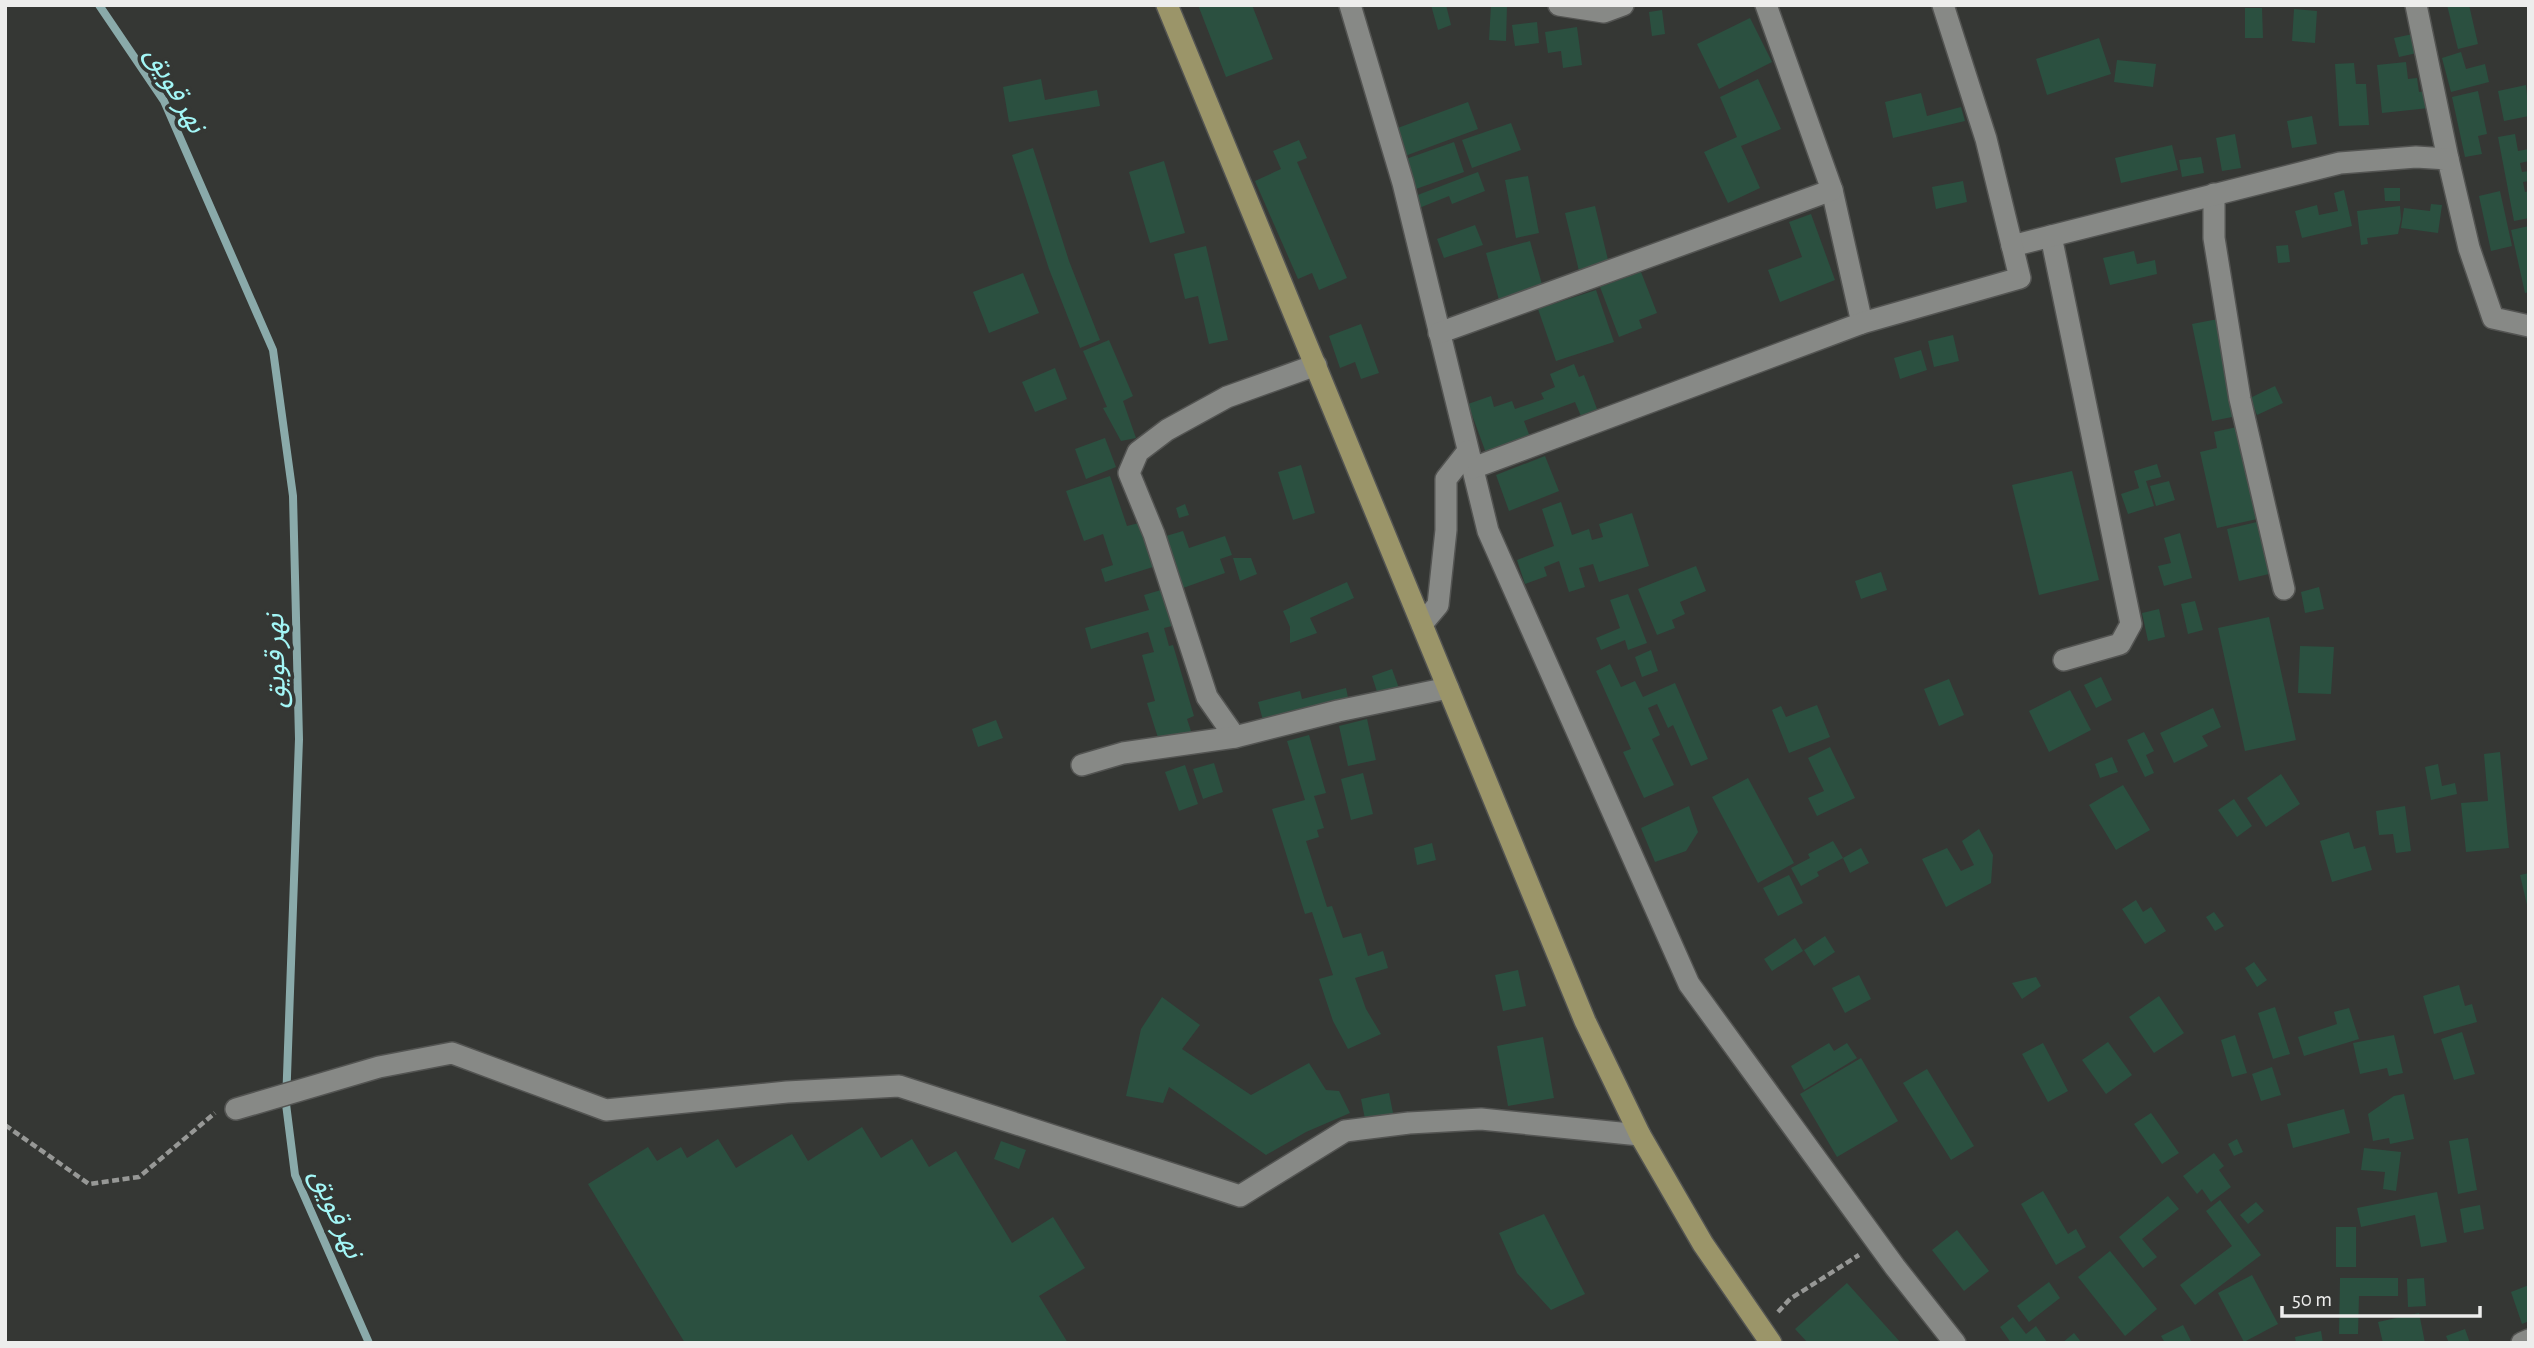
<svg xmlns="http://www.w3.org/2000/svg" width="2534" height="1348" font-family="'Alegreya Sans','Noto Sans Arabic',sans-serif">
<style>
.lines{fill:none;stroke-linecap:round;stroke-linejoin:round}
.stream{stroke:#8aaaaa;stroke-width:8}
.building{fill:#2b5040}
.minor-casing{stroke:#535452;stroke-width:24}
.major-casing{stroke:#535452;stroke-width:24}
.path{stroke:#979896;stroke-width:4.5;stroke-dasharray:7 3.5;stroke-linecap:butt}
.minor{stroke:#878986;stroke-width:21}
.major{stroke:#9b9569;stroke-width:21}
.labels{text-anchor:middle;stroke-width:7;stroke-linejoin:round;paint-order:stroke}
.water-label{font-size:28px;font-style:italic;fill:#a3f6f6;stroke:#353734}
</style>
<rect width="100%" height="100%" fill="#353734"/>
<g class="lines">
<path class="stream" d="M 99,5 L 164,101 L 273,350 L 293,496 L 299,739 L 286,1104 L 295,1175 L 369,1343"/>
</g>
<g class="building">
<path d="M 1198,5 L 1252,5 L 1273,59 L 1226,77 Z"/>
<path d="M 1431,5 L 1446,5 L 1451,25 L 1438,30 Z"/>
<path d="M 1491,5 L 1507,5 L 1506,41 L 1489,40 Z"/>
<path d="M 2447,5 L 2469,5 L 2478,44 L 2458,49 Z"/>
<path d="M 2245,8 L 2262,8 L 2263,38 L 2245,38 Z"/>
<path d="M 2294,9 L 2317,11 L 2315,43 L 2292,41 Z"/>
<path d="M 1662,10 L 1665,34 L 1652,36 L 1649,12 Z"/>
<path d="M 1750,18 L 1772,62 L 1719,89 L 1697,44 Z"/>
<path d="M 1537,22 L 1539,43 L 1515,46 L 1512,25 Z"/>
<path d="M 1577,27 L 1582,65 L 1563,68 L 1561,51 L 1548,53 L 1545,32 Z"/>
<path d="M 2413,34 L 2417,53 L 2399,57 L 2394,38 Z"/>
<path d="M 2099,38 L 2111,74 L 2047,95 L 2036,59 Z"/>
<path d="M 2461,52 L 2466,69 L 2485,64 L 2489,82 L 2451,92 L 2442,58 Z"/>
<path d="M 2117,60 L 2156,64 L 2153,87 L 2114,82 Z"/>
<path d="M 2406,62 L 2408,79 L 2417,78 L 2419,92 L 2427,91 L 2429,108 L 2382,113 L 2377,65 Z"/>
<path d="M 2354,63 L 2356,84 L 2366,84 L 2369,125 L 2339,126 L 2335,64 Z"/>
<path d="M 1041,79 L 1045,100 L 1097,90 L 1100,106 L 1009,122 L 1003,87 Z"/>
<path d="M 1758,79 L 1781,129 L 1741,146 L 1760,188 L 1728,203 L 1704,152 L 1737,137 L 1720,97 Z"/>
<path d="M 2526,85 L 2529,116 L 2504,121 L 2498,91 Z"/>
<path d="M 2478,91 L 2487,134 L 2478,136 L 2482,154 L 2465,157 L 2452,97 Z"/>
<path d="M 1921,93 L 1927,116 L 1961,107 L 1965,121 L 1893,138 L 1885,102 Z"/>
<path d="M 1468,102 L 1478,129 L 1405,156 L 1395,129 Z"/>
<path d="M 2312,116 L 2317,144 L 2292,148 L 2287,121 Z"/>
<path d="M 1511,123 L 1521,150 L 1472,168 L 1462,140 Z"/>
<path d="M 2235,134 L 2241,168 L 2222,171 L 2216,138 Z"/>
<path d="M 2515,134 L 2518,151 L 2529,149 L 2529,161 L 2520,163 L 2522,172 L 2529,171 L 2529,181 L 2523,182 L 2525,192 L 2529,191 L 2529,218 L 2514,221 L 2498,137 Z"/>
<path d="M 1299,140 L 1307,158 L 1297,162 L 1347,278 L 1319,290 L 1312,273 L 1298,279 L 1255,181 L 1281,169 L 1273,151 Z"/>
<path d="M 1454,142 L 1464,172 L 1413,190 L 1403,160 Z"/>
<path d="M 2172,145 L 2178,170 L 2121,183 L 2115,158 Z"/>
<path d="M 1033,148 L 1069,261 L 1100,340 L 1080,348 L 1049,269 L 1012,155 Z"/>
<path d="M 2201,157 L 2204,173 L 2182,177 L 2179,160 Z"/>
<path d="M 1164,161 L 1185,233 L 1150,243 L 1129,172 Z"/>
<path d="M 1478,172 L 1485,191 L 1452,204 L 1449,196 L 1419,208 L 1415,196 Z"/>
<path d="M 1528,176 L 1539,233 L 1516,238 L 1505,180 Z"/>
<path d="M 1963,181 L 1967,202 L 1936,209 L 1932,187 Z"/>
<path d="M 2384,188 L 2400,188 L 2400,201 L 2385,201 Z"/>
<path d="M 2344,190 L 2352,226 L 2302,238 L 2295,211 L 2317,205 L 2319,215 L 2338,211 L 2334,193 Z"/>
<path d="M 2500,191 L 2512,246 L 2491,251 L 2479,196 Z"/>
<path d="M 2431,204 L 2442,205 L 2438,233 L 2401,228 L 2404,208 L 2430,211 Z"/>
<path d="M 1595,206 L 1609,264 L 1579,271 L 1565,213 Z"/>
<path d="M 2400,206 L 2401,219 L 2398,234 L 2367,238 L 2368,244 L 2361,245 L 2357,211 Z"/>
<path d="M 1811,214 L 1835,280 L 1780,302 L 1768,270 L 1802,257 L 1789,222 Z"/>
<path d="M 1475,225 L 1483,245 L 1444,258 L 1437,239 Z"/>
<path d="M 2529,226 L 2529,292 L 2525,293 L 2511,230 Z"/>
<path d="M 1530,241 L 1543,288 L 1499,300 L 1486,253 Z"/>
<path d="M 2288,245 L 2290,262 L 2278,263 L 2276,246 Z"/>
<path d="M 1206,246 L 1228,340 L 1209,344 L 1198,296 L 1185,299 L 1174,254 Z"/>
<path d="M 2134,251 L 2137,264 L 2155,260 L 2157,274 L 2110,285 L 2103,258 Z"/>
<path d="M 1641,272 L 1657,313 L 1639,320 L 1642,328 L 1619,337 L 1600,287 Z"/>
<path d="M 1023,273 L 1039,313 L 989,333 L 973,292 Z"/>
<path d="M 1596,290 L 1614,342 L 1556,361 L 1538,309 Z"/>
<path d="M 2218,319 L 2237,416 L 2212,421 L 2192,324 Z"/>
<path d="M 1361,324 L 1379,373 L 1361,379 L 1355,362 L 1340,368 L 1329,336 Z"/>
<path d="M 1953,335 L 1959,361 L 1934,367 L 1928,341 Z"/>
<path d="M 1109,340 L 1133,396 L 1123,401 L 1136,438 L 1121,441 L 1103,408 L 1107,407 L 1083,351 Z"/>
<path d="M 1921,350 L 1927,370 L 1900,379 L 1894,358 Z"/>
<path d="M 1574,364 L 1579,377 L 1584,375 L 1597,409 L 1581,416 L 1575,402 L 1524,421 L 1530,437 L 1486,453 L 1468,404 L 1491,396 L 1494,407 L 1512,401 L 1515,409 L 1544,399 L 1541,393 L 1555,387 L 1550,374 Z"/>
<path d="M 1055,368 L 1067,399 L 1035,412 L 1022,382 Z"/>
<path d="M 2275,386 L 2283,403 L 2257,415 L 2250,398 Z"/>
<path d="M 2237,427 L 2257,519 L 2217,528 L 2200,452 L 2217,448 L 2214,432 Z"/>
<path d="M 1105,438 L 1116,467 L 1086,479 L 1075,449 Z"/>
<path d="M 1545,456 L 1559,491 L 1509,511 L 1496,475 Z"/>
<path d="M 2157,464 L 2161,477 L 2146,481 L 2154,506 L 2128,514 L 2121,494 L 2139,488 L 2134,471 Z"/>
<path d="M 1301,465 L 1315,513 L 1293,520 L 1278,472 Z"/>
<path d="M 2072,471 L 2099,580 L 2039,595 L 2012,485 Z"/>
<path d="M 1110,476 L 1127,526 L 1139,523 L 1153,567 L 1105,582 L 1101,569 L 1113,565 L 1103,534 L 1084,541 L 1066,491 Z"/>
<path d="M 2169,481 L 2175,500 L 2156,506 L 2150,486 Z"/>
<path d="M 1561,502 L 1572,535 L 1589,529 L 1592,540 L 1603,537 L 1599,524 L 1632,513 L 1649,566 L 1599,582 L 1593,564 L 1579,568 L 1585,587 L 1569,592 L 1559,561 L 1544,567 L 1547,576 L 1525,584 L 1517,560 L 1554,546 L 1542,509 Z"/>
<path d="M 1185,504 L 1189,515 L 1179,518 L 1176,508 Z"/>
<path d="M 2257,522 L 2269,574 L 2239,581 L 2227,529 Z"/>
<path d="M 1183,531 L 1189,548 L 1225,536 L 1232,555 L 1220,559 L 1225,573 L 1183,588 L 1166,536 Z"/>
<path d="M 2180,533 L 2192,578 L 2164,586 L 2158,566 L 2171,563 L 2164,538 Z"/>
<path d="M 1233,558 L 1251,558 L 1257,574 L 1240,581 Z"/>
<path d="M 1696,566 L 1706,591 L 1680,602 L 1685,614 L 1672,620 L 1675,628 L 1657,635 L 1638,589 Z"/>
<path d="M 1881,572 L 1887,590 L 1861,599 L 1855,581 Z"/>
<path d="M 1347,582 L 1354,598 L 1310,618 L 1317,633 L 1290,643 L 1290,627 L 1283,611 Z"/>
<path d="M 2319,587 L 2324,609 L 2305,613 L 2301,592 Z"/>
<path d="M 1161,590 L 1172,626 L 1164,628 L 1169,646 L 1173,645 L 1194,716 L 1187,719 L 1192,734 L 1160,744 L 1147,703 L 1155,701 L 1142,655 L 1154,652 L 1148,632 L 1091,649 L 1085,628 L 1149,610 L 1144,595 Z"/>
<path d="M 1628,594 L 1647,643 L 1628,650 L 1625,640 L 1601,650 L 1596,638 L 1620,628 L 1610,600 Z"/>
<path d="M 2195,601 L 2203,630 L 2188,634 L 2181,604 Z"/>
<path d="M 2159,609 L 2165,637 L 2148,641 L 2142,613 Z"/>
<path d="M 2269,617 L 2296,740 L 2245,751 L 2218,628 Z"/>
<path d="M 2300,646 L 2334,647 L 2331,694 L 2298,693 Z"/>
<path d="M 1651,650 L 1658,671 L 1642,677 L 1635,657 Z"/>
<path d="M 1610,664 L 1621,687 L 1635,681 L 1643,697 L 1675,683 L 1708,759 L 1691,766 L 1673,725 L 1668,728 L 1657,704 L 1648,708 L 1660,735 L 1652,739 L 1674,785 L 1644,798 L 1623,752 L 1631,749 L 1596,671 Z"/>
<path d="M 1392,669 L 1400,691 L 1379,698 L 1372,676 Z"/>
<path d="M 2101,677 L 2112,700 L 2096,708 L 2084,685 Z"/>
<path d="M 1949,679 L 1964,715 L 1939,726 L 1924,689 Z"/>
<path d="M 1346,688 L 1349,702 L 1264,724 L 1258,702 L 1300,691 L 1302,699 Z"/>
<path d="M 2070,690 L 2091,730 L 2049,752 L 2029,711 Z"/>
<path d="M 1817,705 L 1830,737 L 1789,753 L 1772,710 L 1781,706 L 1786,717 Z"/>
<path d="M 2213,708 L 2221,727 L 2202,736 L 2208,746 L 2174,763 L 2160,733 Z"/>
<path d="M 1367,719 L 1376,760 L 1348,766 L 1339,726 Z"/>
<path d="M 996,720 L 1003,738 L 978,747 L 972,729 Z"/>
<path d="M 2144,732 L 2154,751 L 2146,755 L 2154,773 L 2145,777 L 2127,740 Z"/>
<path d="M 1309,735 L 1326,793 L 1314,796 L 1324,828 L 1317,830 L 1319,837 L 1306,841 L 1327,907 L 1332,906 L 1343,938 L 1361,933 L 1368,956 L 1383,951 L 1388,968 L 1355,978 L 1366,1009 L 1381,1034 L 1348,1049 L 1333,1021 L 1319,979 L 1333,975 L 1312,912 L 1305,914 L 1272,809 L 1305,800 L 1287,741 Z"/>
<path d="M 1830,747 L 1855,798 L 1817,816 L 1808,798 L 1824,791 L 1808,758 Z"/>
<path d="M 2500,752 L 2509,848 L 2466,852 L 2461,803 L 2488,801 L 2484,754 Z"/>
<path d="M 2112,757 L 2118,772 L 2100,778 L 2095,764 Z"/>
<path d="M 1214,763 L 1223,792 L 1203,799 L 1193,769 Z"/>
<path d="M 2438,764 L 2442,786 L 2455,783 L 2457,794 L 2431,800 L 2425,767 Z"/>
<path d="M 1185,765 L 1198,804 L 1179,811 L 1165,772 Z"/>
<path d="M 1363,773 L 1373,814 L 1351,820 L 1341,779 Z"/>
<path d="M 2281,774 L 2300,804 L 2266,827 L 2247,798 Z"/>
<path d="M 1748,778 L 1794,863 L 1758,883 L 1712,797 Z"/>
<path d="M 2123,785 L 2150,830 L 2116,850 L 2089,805 Z"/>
<path d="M 2234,799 L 2252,826 L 2237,837 L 2218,810 Z"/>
<path d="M 1689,806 L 1698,832 L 1686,851 L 1655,862 L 1641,828 Z"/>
<path d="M 2405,806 L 2411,851 L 2396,853 L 2393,834 L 2379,835 L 2376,811 Z"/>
<path d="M 1979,829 L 1993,855 L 1991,883 L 1946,907 L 1922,859 L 1947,848 L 1961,871 L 1974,865 L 1962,841 Z"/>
<path d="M 2349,832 L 2354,849 L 2365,846 L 2372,870 L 2332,882 L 2320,841 Z"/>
<path d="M 1833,841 L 1843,858 L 1817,872 L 1819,876 L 1801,886 L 1791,868 L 1810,858 L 1808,854 Z"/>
<path d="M 1432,843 L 1436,860 L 1417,865 L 1414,848 Z"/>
<path d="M 1861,848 L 1869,863 L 1850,873 L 1843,858 Z"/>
<path d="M 2529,873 L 2529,909 L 2528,909 L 2520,875 Z"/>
<path d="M 1789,875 L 1803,903 L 1778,916 L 1763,888 Z"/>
<path d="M 2136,900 L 2143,912 L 2151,907 L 2166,931 L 2145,944 L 2122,909 Z"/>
<path d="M 2214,912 L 2224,926 L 2215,931 L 2206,917 Z"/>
<path d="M 1825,936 L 1835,952 L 1814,966 L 1804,950 Z"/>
<path d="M 1795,938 L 1803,951 L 1772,971 L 1764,959 Z"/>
<path d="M 2254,962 L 2267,980 L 2257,987 L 2245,968 Z"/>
<path d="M 1518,970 L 1526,1006 L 1503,1011 L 1495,975 Z"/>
<path d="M 1859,975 L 1871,999 L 1845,1013 L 1832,988 Z"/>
<path d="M 2036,977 L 2041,986 L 2022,999 L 2012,983 Z"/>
<path d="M 2459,985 L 2465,1006 L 2472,1004 L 2477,1022 L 2434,1034 L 2423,996 Z"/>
<path d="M 2159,996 L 2184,1033 L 2154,1053 L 2129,1017 Z"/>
<path d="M 1162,997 L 1200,1025 L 1182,1049 L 1251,1095 L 1309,1063 L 1326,1090 L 1339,1091 L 1350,1113 L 1306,1132 L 1266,1155 L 1169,1087 L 1163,1103 L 1126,1096 L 1141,1029 Z"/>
<path d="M 2275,1007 L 2290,1054 L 2273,1059 L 2258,1013 Z"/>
<path d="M 2349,1008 L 2359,1039 L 2304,1056 L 2298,1037 L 2337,1024 L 2334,1012 Z"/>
<path d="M 2462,1032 L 2475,1074 L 2454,1080 L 2441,1039 Z"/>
<path d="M 2235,1035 L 2247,1073 L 2232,1077 L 2221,1040 Z"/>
<path d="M 2394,1035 L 2403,1073 L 2389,1076 L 2387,1068 L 2360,1074 L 2353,1043 Z"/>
<path d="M 1543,1037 L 1554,1098 L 1508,1106 L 1497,1046 Z"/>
<path d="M 2108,1042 L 2132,1075 L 2106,1094 L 2082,1060 Z"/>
<path d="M 1829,1043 L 1834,1051 L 1847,1043 L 1857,1058 L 1804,1090 L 1791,1066 Z"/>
<path d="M 2043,1043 L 2068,1091 L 2048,1102 L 2022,1054 Z"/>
<path d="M 1861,1058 L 1898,1121 L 1837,1157 L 1800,1094 Z"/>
<path d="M 2272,1067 L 2281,1095 L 2261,1101 L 2252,1074 Z"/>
<path d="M 1927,1069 L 1974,1146 L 1951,1160 L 1903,1083 Z"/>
<path d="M 1389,1093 L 1393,1113 L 1365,1119 L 1361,1099 Z"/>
<path d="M 2404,1094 L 2414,1139 L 2390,1144 L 2389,1138 L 2373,1141 L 2368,1114 L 2394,1096 Z"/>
<path d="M 2344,1109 L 2350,1133 L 2293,1148 L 2287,1124 Z"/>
<path d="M 2151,1113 L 2179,1153 L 2162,1164 L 2134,1124 Z"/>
<path d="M 862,1127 L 881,1158 L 912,1139 L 929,1167 L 956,1151 L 1012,1243 L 1053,1217 L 1085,1268 L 1039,1296 L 1068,1343 L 685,1343 L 588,1184 L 648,1147 L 657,1161 L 681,1147 L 687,1158 L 718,1139 L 736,1168 L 792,1134 L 808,1161 Z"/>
<path d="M 2468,1138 L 2477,1190 L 2458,1194 L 2449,1141 Z"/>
<path d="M 2237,1139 L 2243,1152 L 2234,1156 L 2228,1144 Z"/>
<path d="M 1001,1141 L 1026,1150 L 1019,1169 L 994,1159 Z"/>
<path d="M 2364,1148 L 2401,1152 L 2396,1191 L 2383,1189 L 2385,1172 L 2361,1170 Z"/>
<path d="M 2214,1153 L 2224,1166 L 2219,1170 L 2231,1187 L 2211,1202 L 2202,1189 L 2197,1194 L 2183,1176 Z"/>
<path d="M 2043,1191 L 2068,1234 L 2076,1229 L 2086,1247 L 2056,1265 L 2021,1204 Z"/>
<path d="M 2437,1192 L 2447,1242 L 2421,1247 L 2415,1215 L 2361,1227 L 2357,1208 Z"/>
<path d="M 2168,1196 L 2179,1209 L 2142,1239 L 2157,1257 L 2143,1268 L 2119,1237 Z"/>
<path d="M 2220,1200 L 2261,1255 L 2195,1305 L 2180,1285 L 2232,1246 L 2206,1211 Z"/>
<path d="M 2256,1202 L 2264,1211 L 2248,1224 L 2240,1215 Z"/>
<path d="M 2480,1205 L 2484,1229 L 2464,1233 L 2460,1209 Z"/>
<path d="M 1544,1214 L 1585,1294 L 1551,1310 L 1517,1273 L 1499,1233 Z"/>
<rect x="2336" y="1227" width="20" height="40"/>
<path d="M 1957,1230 L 1989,1271 L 1964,1291 L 1932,1250 Z"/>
<path d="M 2110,1251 L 2157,1309 L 2125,1336 L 2078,1277 Z"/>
<path d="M 2252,1275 L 2278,1324 L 2244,1342 L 2218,1293 Z"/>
<path d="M 2340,1278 L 2398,1278 L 2398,1296 L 2359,1296 L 2358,1334 L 2339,1334 Z"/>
<path d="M 2424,1278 L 2426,1306 L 2408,1307 L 2407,1279 Z"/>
<path d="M 2049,1282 L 2060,1298 L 2029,1322 L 2017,1306 Z"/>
<path d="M 1847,1283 L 1901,1343 L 1808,1343 L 1795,1329 Z"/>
<path d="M 2529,1285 L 2529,1321 L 2522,1324 L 2511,1292 Z"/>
<path d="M 2419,1313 L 2425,1343 L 2383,1343 L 2378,1322 Z"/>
<path d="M 2013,1317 L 2026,1334 L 2036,1326 L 2047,1342 L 2011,1343 L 2000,1327 Z"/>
<path d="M 2183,1325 L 2192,1343 L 2165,1343 L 2161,1336 Z"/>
<path d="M 2465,1329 L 2470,1343 L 2449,1343 L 2446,1336 Z"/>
<path d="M 2321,1331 L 2323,1343 L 2296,1343 L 2295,1337 Z"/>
<path d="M 2074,1333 L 2082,1343 L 2062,1343 Z"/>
</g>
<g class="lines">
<g class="minor-casing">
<g id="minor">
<path d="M 1350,5 L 1403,183 L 1488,531 L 1689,984 L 1895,1267 L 1955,1343"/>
<path d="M 1559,5 L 1604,12 L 1623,5"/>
<path d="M 2416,5 L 2448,159"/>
<path d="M 1832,190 L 1862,323"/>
<path d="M 2214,194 L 2214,238 L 2240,399 L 2284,589"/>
<path d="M 2051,236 L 2131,624 L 2120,644 L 2064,660"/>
<path d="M 2012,246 L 2340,163 L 2416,157 L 2448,159 L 2469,248 L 2493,318 L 2529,326"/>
<path d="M 1439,333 L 1832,190 L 1766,5"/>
<path d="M 1473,468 L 1862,323 L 2020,278 L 1986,139 L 1943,5"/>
<path d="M 1422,624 L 1438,605 L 1446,530 L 1446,479 L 1468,451"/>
<path d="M 1235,737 L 1207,697 L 1154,534 L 1129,473 L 1138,452 L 1167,430 L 1227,397 L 1316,365"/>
<path d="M 1082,765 L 1123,753 L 1235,737 L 1338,711 L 1448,688"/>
<path d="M 236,1109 L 379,1067 L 452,1053 L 606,1110 L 787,1092 L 899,1086 L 1240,1196 L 1345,1131 L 1409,1123 L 1481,1119 L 1640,1135"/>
<path d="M 2522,1343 L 2529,1340"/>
</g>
</g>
<g class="major-casing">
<path id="major" d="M 1167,5 L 1585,1021 L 1640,1135 L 1703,1244 L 1771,1343"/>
</g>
<g class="path">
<path d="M 5,1125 L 89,1184 L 139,1177 L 215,1113"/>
<path d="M 1778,1312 L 1790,1299 L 1859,1255"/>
</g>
<use href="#minor" class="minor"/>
<use href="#major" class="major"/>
</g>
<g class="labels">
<g class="water-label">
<text transform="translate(177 89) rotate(61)" y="10">نهر قويق</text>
<text transform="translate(274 661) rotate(-91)" y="10">نهر قويق</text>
<text transform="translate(338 1213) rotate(67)" y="10">نهر قويق</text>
</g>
</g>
<rect width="2534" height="1348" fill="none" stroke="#ededec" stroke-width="14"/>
<path d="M2282 1306v10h198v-10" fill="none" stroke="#ededec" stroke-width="3.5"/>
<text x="2292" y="1306" font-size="21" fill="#ededec" stroke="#353734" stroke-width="5" paint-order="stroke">50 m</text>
</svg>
